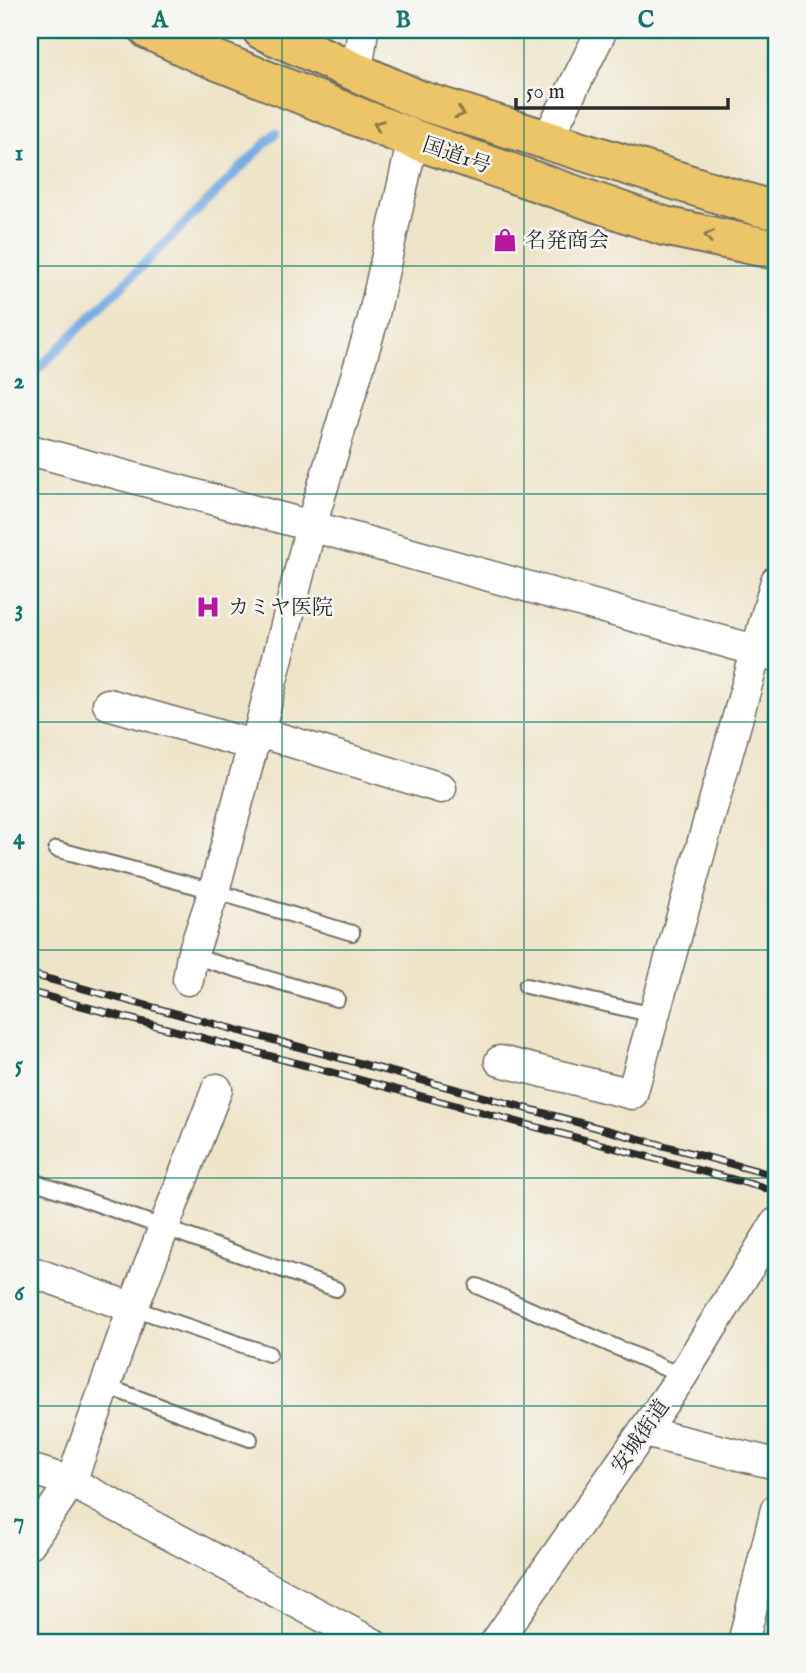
<svg xmlns="http://www.w3.org/2000/svg" width="806" height="1673" font-family="'IM FELL English','Noto Serif JP',serif">
<style>
.lines{fill:none;stroke-linecap:round;stroke-linejoin:round}
.stream{stroke:#77abe4;stroke-width:9}
.service-casing{stroke:#6f6c62;stroke-width:18}
.minor-casing{stroke:#6f6c62;stroke-width:33}
.trunk-casing{stroke:#6f6c62;stroke-width:42}
.service{stroke:#fff;stroke-width:14}
.minor{stroke:#fff;stroke-width:30}
.trunk{stroke:#edc569;stroke-width:38}
.rail-casing{stroke:#2b2b2b;stroke-width:8}
.rail{stroke:#f6f6f2;stroke-width:5;stroke-dasharray:16;stroke-linecap:butt}
.oneway{stroke:#8c784a}
.grid{fill:none;stroke:#0f766e;stroke-width:2;stroke-opacity:0.55}
.labels{text-anchor:middle;stroke-width:5;stroke-linejoin:round;paint-order:stroke}
.street-label{font-size:21px;fill:#2b2b2b;stroke:#f6f6f2}
.poi-label{font-size:21px;fill:#2b2b2b;stroke:#f6f6f2;text-anchor:start}
.neatline{fill:none;stroke:#0f766e;stroke-width:2.5}
.grid-label{font-size:23px;text-anchor:middle;font-weight:bold;fill:#0f766e}
</style>
<rect width="100%" height="100%" fill="#f6f6f2"/>
<filter id="ink" filterUnits="userSpaceOnUse"><feTurbulence type="fractalNoise" baseFrequency=".0143" numOctaves="2"/><feDisplacementMap in="SourceGraphic" scale="14" xChannelSelector="R" yChannelSelector="G"/><feConvolveMatrix kernelMatrix="1 2 1 2 8 2 1 2 1" color-interpolation-filters="sRGB"/></filter>
<filter id="wash" filterUnits="userSpaceOnUse"><feTurbulence type="fractalNoise" baseFrequency=".00686" numOctaves="4" result="noise"/><feDisplacementMap in="SourceGraphic" scale="28" xChannelSelector="R" yChannelSelector="G"/><feGaussianBlur stdDeviation="1.57" result="paint"/><feColorMatrix in="noise" values="0 0 0 0 0 0 0 0 0 0 0 0 0 0 0 0 0 1.4 0 .05"/><feComposite in="paint" operator="in"/></filter>
<g filter="url(#wash)">
<rect width="100%" height="100%" fill="#eee4c8"/>
<g class="lines">
<g class="stream">
<path d="M 331,30 L 331,32 L 338,30"/>
<path d="M 30,377 L 276,133"/>
</g>
</g>
</g>
<g filter="url(#ink)">
<g class="lines">
<g class="service-casing">
<g id="service">
<path d="M 56,849 L 214,891 L 352,933"/>
<path d="M 192,956 L 337,999"/>
<path d="M 526,986 L 654,1015"/>
<path d="M 30,1180 L 336,1289"/>
<path d="M 477,1286 L 682,1376"/>
<path d="M 133,1308 L 269,1354"/>
<path d="M 105,1386 L 250,1439"/>
</g>
</g>
<g class="minor-casing">
<g id="minor">
<path d="M 357,71 L 363,30"/>
<path d="M 547,140 L 602,30"/>
<path d="M 30,450 L 311,526 L 776,656"/>
<path d="M 108,704 L 253,745"/>
<path d="M 259,732 L 441,788"/>
<path d="M 188,980 L 192,956 L 214,891 L 253,745 L 259,732 L 311,526 L 372,323 L 413,139"/>
<path d="M 500,1061 L 632,1094 L 776,581"/>
<path d="M 30,1271 L 133,1308"/>
<path d="M 644,1432 L 776,1464"/>
<path d="M 30,1469 L 71,1482 L 372,1643"/>
<path d="M 30,1543 L 71,1482 L 133,1308 L 217,1089"/>
<path d="M 495,1643 L 682,1376 L 776,1223"/>
<path d="M 743,1643 L 776,1509"/>
</g>
</g>
<g class="trunk-casing">
<g id="trunk">
<path d="M 149,30 L 198,53 L 413,139 L 664,226 L 776,250"/>
<path d="M 262,30 L 419,100 L 761,207 L 776,210"/>
</g>
</g>
<use href="#service" class="service"/>
<use href="#minor" class="minor"/>
<use href="#trunk" class="trunk"/>
<g class="rail-casing">
<g id="rail">
<path d="M 30,974 L 776,1176"/>
<path d="M 30,992 L 776,1191"/>
</g>
</g>
<use href="#rail" class="rail"/>
</g>
<defs><path id="oneway-chevron" d="M-2-3.5L2.5 0L-2 3.5" fill="none" stroke-width="1.6" stroke-linecap="round" stroke-linejoin="round" transform="scale(1.75)"/></defs>
<g class="oneway">
<use href="#oneway-chevron" transform="translate(460 113) rotate(17)"/>
<use href="#oneway-chevron" transform="translate(378 125) rotate(-158)"/>
<use href="#oneway-chevron" transform="translate(709 236) rotate(-168)"/>
</g>
</g>
<path class="grid" d="M 282,30 L 282,1643M 524,30 L 524,1643M 30,266 L 776,266M 30,494 L 776,494M 30,722 L 776,722M 30,950 L 776,950M 30,1178 L 776,1178M 30,1406 L 776,1406"/>
<defs>
<g id="shop-bare" transform="scale(1.89)"><path d="M-5-2.5h2.3a2.7 3.5 0 0 1 5.4 0H5L5.5 6h-11ZM-1.5-2.5h3a1.5 2.3 0 0 0-3 0Z" fill="#b5179e" stroke="#f6f6f2" stroke-width="2.5" paint-order="stroke"/></g>
<g id="hospital-bare" transform="scale(1.89)"><path d="M-5-5h3v3.5h4V-5h3V5h-3V1.5h-4V5h-3Z" fill="#b5179e" stroke="#f6f6f2" stroke-width="2.5" paint-order="stroke"/></g>
</defs>
<g fill-rule="evenodd">
<use href="#shop-bare" x="505" y="240"/>
<use href="#hospital-bare" x="208" y="607"/>
</g>
<g class="labels">
<g class="street-label">
<text transform="translate(457 155) rotate(19)" y="7">国道1号</text>
<text transform="translate(640 1436) rotate(-55)" y="7">安城街道</text>
</g>
<g class="poi-label">
<text x="525" y="247">名発商会</text>
<text x="228" y="614">カミヤ医院</text>
</g>
</g>
<rect width="806" height="1673" fill="none" stroke="#f6f6f2" stroke-width="77"/>
<path d="M516 98v10h212v-10" fill="none" stroke="#2b2b2b" stroke-width="3.5"/>
<text x="526" y="98" font-size="21" fill="#2b2b2b" stroke="#f6f6f2" stroke-width="5" paint-order="stroke">50 m</text>
<rect x="38" y="38" width="730" height="1596" class="neatline"/>
<g class="grid-label">
<text x="160" y="27">A</text>
<text x="403" y="27">B</text>
<text x="646" y="27">C</text>
<text x="19" y="160">1</text>
<text x="19" y="388">2</text>
<text x="19" y="616">3</text>
<text x="19" y="844">4</text>
<text x="19" y="1072">5</text>
<text x="19" y="1300">6</text>
<text x="19" y="1528">7</text>
</g>
</svg>
